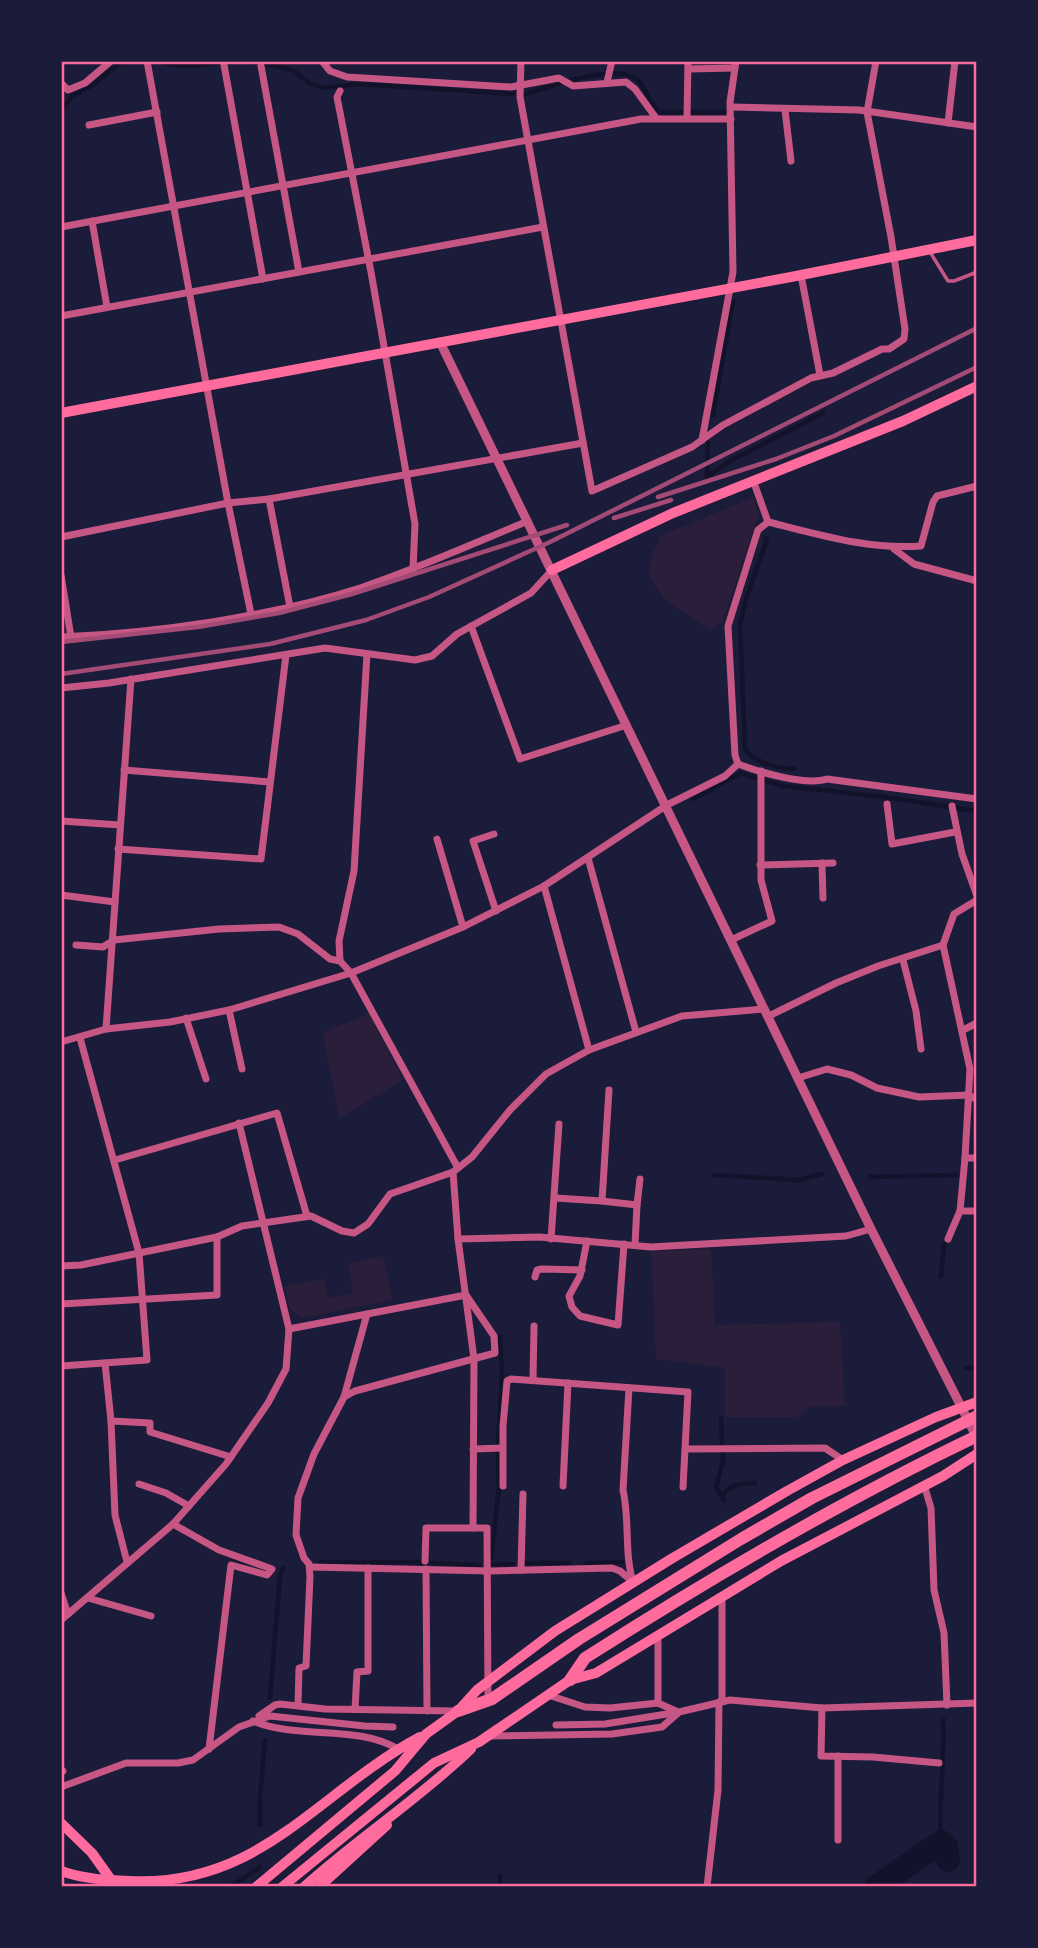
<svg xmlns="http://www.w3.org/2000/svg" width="1038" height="1948" font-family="Overpass,sans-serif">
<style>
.green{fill:#2a1e3b}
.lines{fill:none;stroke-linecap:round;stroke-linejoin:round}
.stream{stroke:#12122b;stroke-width:4.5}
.river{stroke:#12122b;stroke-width:24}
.service{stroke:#c65784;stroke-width:3.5}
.minor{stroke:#c65784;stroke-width:7}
.tertiary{stroke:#c65784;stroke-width:9}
.primary{stroke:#ff6b9d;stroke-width:10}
.trunk{stroke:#ff6b9d;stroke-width:10}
.motorway{stroke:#ff6b9d;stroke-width:12}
.rail{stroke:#a44b75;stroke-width:4.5}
.neatline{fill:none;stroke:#ff6b9d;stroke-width:2.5}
</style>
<rect width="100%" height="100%" fill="#1b1b3a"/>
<g class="green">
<path d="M 753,497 L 759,514 L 722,623 L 711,629 L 666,601 L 648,574 L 651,571 C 647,557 657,549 660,536 Z"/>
<path d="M 369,1013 L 403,1080 L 339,1118 L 323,1033 Z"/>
<path d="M 711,1249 L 715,1325 L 840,1322 L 845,1406 L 808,1407 L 798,1417 L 725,1417 L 725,1368 L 656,1359 L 651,1251 Z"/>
<path d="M 384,1256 L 392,1300 L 303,1318 L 290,1310 L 285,1286 L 324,1279 L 328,1298 L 353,1294 L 348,1263 Z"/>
</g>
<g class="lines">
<g class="stream">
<path d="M 160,61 C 183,69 205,65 229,61"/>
<path d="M 249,61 L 293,70 L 310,84 L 325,88 L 358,84 L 514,94"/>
<path d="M 571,80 C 590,76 627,65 641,84 C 648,93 650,104 660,112 L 725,112"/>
<path d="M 526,94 L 559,84"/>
<path d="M 61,112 L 72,96 L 93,85 L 122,61"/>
<path d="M 713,415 L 733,301"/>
<path d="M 707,476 L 708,442"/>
<path d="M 707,477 L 728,462 L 823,413"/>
<path d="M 765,538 L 767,539 L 746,599 L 740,624 L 745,749 C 753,762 779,769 794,769"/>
<path d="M 766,781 L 784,786 L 884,797 L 977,811"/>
<path d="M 693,799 L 741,773 L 755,778"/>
<path d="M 714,1175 L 798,1180 L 822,1174"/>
<path d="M 870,1177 L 956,1175"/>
<path d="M 941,1276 L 944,1244"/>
<path d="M 967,1368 L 977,1368"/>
<path d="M 721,1418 L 723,1461 L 716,1487 L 722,1497"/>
<path d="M 498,1444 L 502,1375 L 500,1337"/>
<path d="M 724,1501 L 722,1497 C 728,1484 742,1484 755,1483"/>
<path d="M 491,1559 L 499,1488 L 498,1453"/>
<path d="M 321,1562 L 421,1562"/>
<path d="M 432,1563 L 479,1565"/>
<path d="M 527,1563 L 570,1563"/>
<path d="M 586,1563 L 622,1562"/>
<path d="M 493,1564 L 513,1564"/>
<path d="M 270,1698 L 280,1576 L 283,1568"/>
<path d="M 260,1825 L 260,1797 L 265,1740"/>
<path d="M 941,1842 C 938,1801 945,1760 943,1719"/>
<path d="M 230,1887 L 260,1867"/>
<path d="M 500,1887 L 500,1876"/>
</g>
<path class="river" d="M 876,1887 L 941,1842 L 946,1846 L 948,1860"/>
<path class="service" d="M 930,252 L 948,281 L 954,281 L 977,272"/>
<g class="minor">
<path d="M 147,61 L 228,503 L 251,614"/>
<path d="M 322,61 L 330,71 L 347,77 L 511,87 L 559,78 L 573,86 L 626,82 L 635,89 L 656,118"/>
<path d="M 521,61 L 520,97 L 592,491 L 692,447 L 723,425 L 811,378 L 833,373 L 882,349 L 889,349 L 904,339 L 905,329 L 891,237 L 867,112 L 876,61"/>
<path d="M 224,65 L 263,279"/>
<path d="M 261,66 L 299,272"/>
<path d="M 688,69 L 735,68"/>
<path d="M 607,82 L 612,61"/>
<path d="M 61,83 L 68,90 L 85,83 L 111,61"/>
<path d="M 340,91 L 337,97 L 371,272 L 415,524 L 413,569"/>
<path d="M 731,107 L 859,110 L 977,127"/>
<path d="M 785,110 L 791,161"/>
<path d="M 687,118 L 688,61"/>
<path d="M 948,123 L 955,61"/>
<path d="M 89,125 L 157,112"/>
<path d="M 92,221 L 107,307"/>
<path d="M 61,227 L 641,119 L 731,119"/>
<path d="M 801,275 L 820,375"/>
<path d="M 61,316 L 543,227"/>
<path d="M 702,440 L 733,272 L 730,102 L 736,61"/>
<path d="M 753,480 L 768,522 C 818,534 868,550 921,546 L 933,502 L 937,496 L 977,486"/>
<path d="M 269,499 L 290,607"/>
<path d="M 61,537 L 228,503 L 269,499 L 583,443"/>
<path d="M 894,549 L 914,564 L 977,581"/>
<path d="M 61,575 L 71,637"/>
<path d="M 471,626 L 520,759 L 627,725"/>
<path d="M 61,637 C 156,633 269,617 360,588 C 417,569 472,544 528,521"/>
<path d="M 61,688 L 109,683 L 325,648 L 415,660 L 432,656 L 457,634 L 531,593 L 552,570"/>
<path d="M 738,764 C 759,772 806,786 827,779 L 977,799"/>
<path d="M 124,770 L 270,782"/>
<path d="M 887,804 L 892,844 L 955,832"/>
<path d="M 952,806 L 962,854 L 977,896"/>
<path d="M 61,821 L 120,825"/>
<path d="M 494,834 L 473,841 L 496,911"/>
<path d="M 437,839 L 463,927"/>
<path d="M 118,849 L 261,859 L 286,655"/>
<path d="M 588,858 L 636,1032"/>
<path d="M 822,863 L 823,898"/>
<path d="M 760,865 L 833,863"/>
<path d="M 544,886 L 589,1050"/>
<path d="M 61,895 L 115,902"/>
<path d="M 731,940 L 772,921 L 761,880 L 761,771"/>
<path d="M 76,945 L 103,947 L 114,940 L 219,929 L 279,927 L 298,934 L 330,959 L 340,961 L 351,973 L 458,1168"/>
<path d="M 943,945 L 970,1069 L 965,1158 L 960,1211 L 948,1239"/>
<path d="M 903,960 L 916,1011 L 921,1049"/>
<path d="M 340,961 L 339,941 L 354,871 L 367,654"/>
<path d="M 229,1010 L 242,1069"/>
<path d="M 769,1016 L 836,983 L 878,966 L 943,945 L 954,914 L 977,900"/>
<path d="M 186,1018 L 206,1079"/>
<path d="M 106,1029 L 131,679"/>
<path d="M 963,1030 L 977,1023"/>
<path d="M 61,1042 L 106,1029 L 170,1022 L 229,1010 L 351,973 L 463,927 L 544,886 L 667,805 L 725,776 L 738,764 L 735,755 L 728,626 L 758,530 L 768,522"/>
<path d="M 798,1078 L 827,1069 L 851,1075 L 877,1088 L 919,1097 L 969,1095 L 977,1100"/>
<path d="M 609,1090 L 602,1201 L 637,1205 L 635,1245"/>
<path d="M 965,1158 L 977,1158"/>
<path d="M 115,1160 L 277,1113 L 307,1216"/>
<path d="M 555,1198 L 602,1201"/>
<path d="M 637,1205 L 640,1179"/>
<path d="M 960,1211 L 977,1211"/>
<path d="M 458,1239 L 539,1237 L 651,1247 L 846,1236 L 871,1229"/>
<path d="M 551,1239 L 559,1124"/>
<path d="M 587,1241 L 580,1276 L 569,1296 L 572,1307 L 580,1316 L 618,1325 L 624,1244"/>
<path d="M 61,1266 L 81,1265 L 217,1237 L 242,1226 L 311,1216 L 342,1231 L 354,1233 L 368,1224 L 390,1194 L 453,1172"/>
<path d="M 535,1277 L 537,1270 L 542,1269 L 582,1270"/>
<path d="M 61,1304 L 217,1295 L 217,1237"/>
<path d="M 289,1329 L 466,1295 L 494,1336 L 495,1353 L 355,1391 L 344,1397"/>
<path d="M 105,1363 L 111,1421 L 115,1515 L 127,1562"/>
<path d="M 61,1366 L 147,1360 L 139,1253 L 80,1038"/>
<path d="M 533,1380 L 534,1326"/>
<path d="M 629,1388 L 623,1490 C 630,1521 624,1552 633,1582"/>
<path d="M 111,1421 L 150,1423 L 150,1432 L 231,1457"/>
<path d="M 473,1449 L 503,1448"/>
<path d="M 686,1449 L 825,1448 L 843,1460"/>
<path d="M 139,1484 L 166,1493 L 189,1506"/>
<path d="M 924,1485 L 931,1508 L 934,1590 L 944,1633 L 947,1705"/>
<path d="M 503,1486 L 503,1426 L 507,1381 L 511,1379 L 688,1392 L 683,1487"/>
<path d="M 563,1486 L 568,1383"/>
<path d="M 173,1524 L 219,1550 L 272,1569 L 267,1575 L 231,1565 L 209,1749"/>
<path d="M 473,1528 L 474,1359 L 458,1239 L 453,1172 L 472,1157 L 510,1110 L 546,1074 L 589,1050 L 682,1016 L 765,1009"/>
<path d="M 425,1561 L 426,1528 L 487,1528 L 488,1701"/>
<path d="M 310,1567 L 491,1571 L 612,1568 L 620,1571 L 633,1582"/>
<path d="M 426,1569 L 427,1711"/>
<path d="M 521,1570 L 523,1494"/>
<path d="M 61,1593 L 68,1614"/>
<path d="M 88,1598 L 151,1616"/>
<path d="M 61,1620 L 173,1524 L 226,1464 L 268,1403 L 286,1369 L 289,1329 L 239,1123"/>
<path d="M 658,1635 L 658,1703"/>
<path d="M 548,1695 L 585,1707 L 610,1708 L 658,1703 L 678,1712"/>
<path d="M 722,1701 L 722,1596"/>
<path d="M 298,1705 L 299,1668 L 306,1666 L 310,1577 L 309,1564 L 304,1558 L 296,1535 L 298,1498 L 314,1454 L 344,1397 L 367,1314"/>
<path d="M 822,1708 L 821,1756 L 873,1757 L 939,1763"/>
<path d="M 355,1709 L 357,1672 L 368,1671 L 368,1568"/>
<path d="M 259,1716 L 275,1705 L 280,1704 L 325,1709 L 456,1711"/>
<path d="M 253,1721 C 299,1740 356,1724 398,1749"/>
<path d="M 556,1725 L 605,1724 L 679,1712 L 730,1700 L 822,1708 L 977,1703"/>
<path d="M 490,1736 L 612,1734 L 662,1727 L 678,1713"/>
<path d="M 61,1772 L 63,1771"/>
<path d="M 61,1787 L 126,1763 L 178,1763 L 193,1760 L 239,1727 L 270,1716 L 365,1726 L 393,1727"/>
<path d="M 838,1840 L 838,1756"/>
<path d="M 707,1887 L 718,1790 L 719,1702"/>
</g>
<path class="tertiary" d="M 440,342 L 871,1229 L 977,1438"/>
<g class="primary">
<path d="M 552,570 L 673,513 L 903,421 L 977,386"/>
<path d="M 61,1823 L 92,1853 L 114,1884"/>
<path d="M 61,1871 C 84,1879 105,1880 130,1881 C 261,1887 317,1792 420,1737"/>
<path d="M 256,1887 L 395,1771 L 426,1734 L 458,1711 L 477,1690 L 555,1631 L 671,1559 L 787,1491 L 843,1460 L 936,1417 L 977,1402"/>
<path d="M 282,1887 L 434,1763 L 479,1742 L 570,1680 L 596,1673 L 781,1561 L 943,1476 L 977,1454"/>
<path d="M 304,1887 C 358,1838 419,1799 471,1749"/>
<path d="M 319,1887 L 387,1825"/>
</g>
<path class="trunk" d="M 61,413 L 791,277 L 977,240"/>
<g class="motorway">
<path d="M 570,1680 L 585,1658 C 712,1577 841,1501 977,1436"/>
<path d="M 458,1711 L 492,1699 L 579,1639 L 741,1539 L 812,1498 L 977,1416"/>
</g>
<g class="rail">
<path d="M 658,497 L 776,459 L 834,436 L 977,367"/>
<path d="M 614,518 L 671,500"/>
<path d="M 61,642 L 198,627 L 279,613 L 352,594 L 567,525"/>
<path d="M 61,674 L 270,644 L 366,620 L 429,597 L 550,542 L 977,328"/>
</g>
</g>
<rect width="1038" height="1948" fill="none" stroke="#1b1b3a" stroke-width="126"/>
<rect x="63" y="63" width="912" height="1822" class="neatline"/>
</svg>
